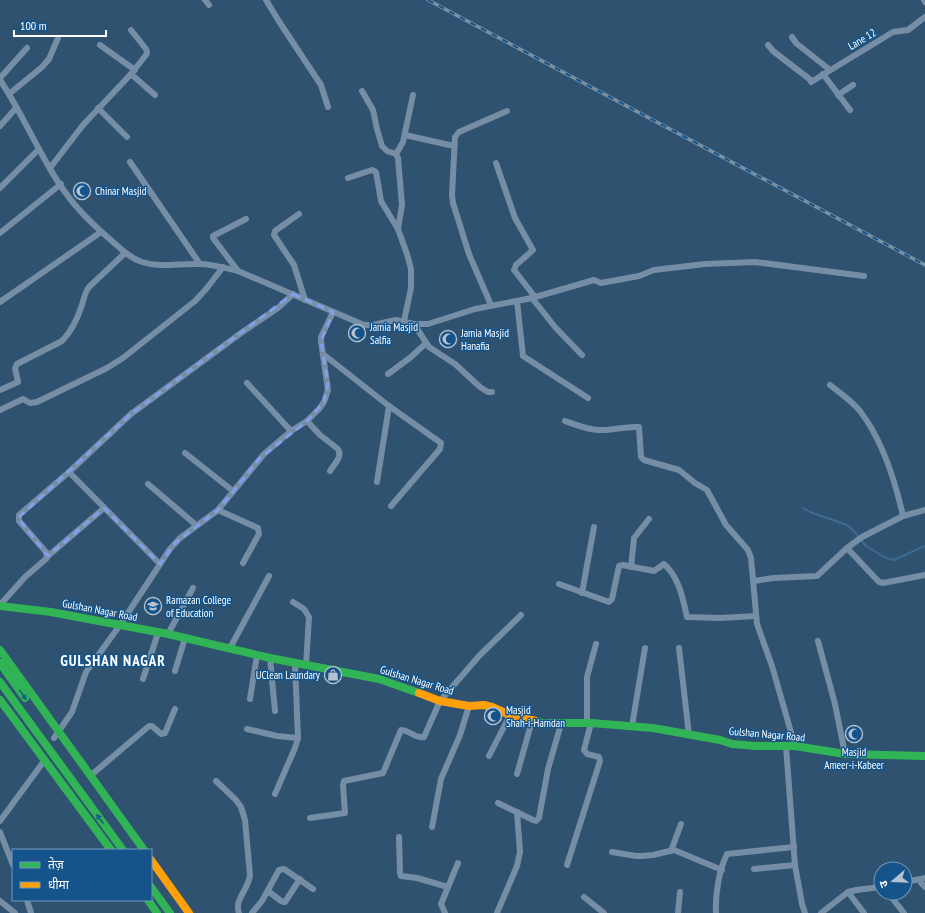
<svg xmlns="http://www.w3.org/2000/svg" width="925" height="913" font-family="'PT Sans Narrow','Noto Sans Devanagari',sans-serif">
<style>
.lines{fill:none;stroke-linecap:round;stroke-linejoin:round}
.stream{stroke:#3e6b92;stroke-width:2}
.street{stroke:#768ea5;stroke-width:6}
.fast{stroke:#30b455;stroke-width:8}
.slow{stroke:#ff9f0a;stroke-width:8}
.rail-casing{stroke:#7890a4;stroke-width:3.5}
.rail{stroke:#14548b;stroke-width:2;stroke-dasharray:6;stroke-linecap:butt}
.oneway{fill:#175e86}
.marked{fill:none;stroke:#839eea;stroke-width:3;stroke-dasharray:8 5;stroke-linejoin:round}
.labels{text-anchor:middle;stroke-width:3;stroke-linejoin:round;paint-order:stroke}
.street-label{font-size:11px;fill:#fff;stroke:#14548b}
.poi-label{font-size:11px;fill:#fff;stroke:#14548b;text-anchor:start}
.district-label{font-size:15px;font-weight:bold;letter-spacing:1px;fill:#fff;stroke:#14548b}
</style>
<rect width="100%" height="100%" fill="#2f5270"/>
<g class="lines">
<path class="stream" d="M 803,508 L 810,512 L 847,525 L 852,529 L 866,546 L 886,558 L 894,560 L 925,546"/>
<g class="street">
<path d="M 205,0 L 209,5"/>
<path d="M 266,0 L 280,23 L 321,85 L 328,107"/>
<path d="M 924,0 L 925,2"/>
<path d="M 792,37 L 796,43 L 830,70"/>
<path d="M 100,45 L 135,70"/>
<path d="M 768,45 L 773,51 L 812,81"/>
<path d="M 131,74 L 155,95"/>
<path d="M 823,74 L 850,110"/>
<path d="M 0,78 L 27,48"/>
<path d="M 0,80 C 27,120 44,168 75,205 C 86,218 99,230 112,241 C 121,249 130,258 142,262 C 161,268 180,263 199,264 C 212,264 225,268 238,271 L 364,325 L 373,325 L 396,320 L 414,324 L 428,324 L 475,309 L 532,298 L 594,280 L 601,283 L 639,276 L 654,270 L 705,264 L 755,262 L 864,276"/>
<path d="M 811,82 L 893,32 L 908,30 L 925,17"/>
<path d="M 362,91 L 373,110 L 377,129 L 382,146 L 387,151 L 396,154 L 398,158 L 402,205 L 398,229"/>
<path d="M 9,94 L 42,67 L 49,59 L 58,38"/>
<path d="M 838,95 L 853,85"/>
<path d="M 98,108 L 127,137"/>
<path d="M 0,126 L 16,108"/>
<path d="M 405,135 L 454,146"/>
<path d="M 396,154 L 403,142 L 413,95"/>
<path d="M 130,162 L 200,264"/>
<path d="M 496,163 L 515,218 L 533,250 L 516,265 L 514,270 L 535,297"/>
<path d="M 50,168 L 83,125 L 131,74 L 146,55 L 147,53 L 146,49 L 131,30"/>
<path d="M 348,178 L 372,170 L 376,172 L 381,201 L 398,229 L 407,254 L 411,269 L 411,288 L 404,321"/>
<path d="M 0,188 L 39,149"/>
<path d="M 299,214 L 275,231 L 274,235 L 294,265 L 305,300"/>
<path d="M 0,233 L 61,184"/>
<path d="M 238,271 L 213,238 L 213,236 L 246,219"/>
<path d="M 532,298 L 555,327 L 582,355"/>
<path d="M 517,301 L 523,356 L 588,398"/>
<path d="M 0,302 L 101,232"/>
<path d="M 491,305 L 469,254 L 453,203 L 452,195 L 455,137 L 459,132 L 507,111"/>
<path d="M 414,324 L 429,347 L 455,364 L 480,387 L 488,392 L 492,392"/>
<path d="M 323,354 L 389,406 L 441,443 L 440,449 L 391,506"/>
<path d="M 388,374 L 411,357 L 425,344"/>
<path d="M 247,383 L 291,431"/>
<path d="M 830,385 C 840,393 852,401 860,411 C 883,441 895,480 903,516"/>
<path d="M 0,390 L 18,382 L 15,368 L 17,364 L 62,341 C 71,332 78,317 82,305 C 84,298 85,292 89,287 L 125,253"/>
<path d="M 0,410 L 23,399 L 30,403 L 37,402 L 107,368 L 123,358 L 195,301 L 207,288 L 223,267"/>
<path d="M 307,421 L 320,435 L 338,449 C 343,457 334,464 330,471"/>
<path d="M 565,421 C 576,425 586,429 598,430 C 611,431 625,426 639,427 L 641,457 L 644,460 L 679,470 L 695,483 L 707,490 L 726,525 L 748,550 L 751,558 L 757,624 L 772,666 L 795,746"/>
<path d="M 185,453 L 233,491"/>
<path d="M 69,472 L 160,564"/>
<path d="M 377,482 L 389,406"/>
<path d="M 148,484 L 196,525"/>
<path d="M 218,510 L 258,528 L 259,534 L 243,563"/>
<path d="M 847,548 L 879,582 L 883,583 L 925,575"/>
<path d="M 48,556 L 104,508"/>
<path d="M 631,567 L 634,538 L 649,519"/>
<path d="M 754,581 L 773,578 L 817,576 L 847,548 L 862,537 L 903,516 L 925,510"/>
<path d="M 559,584 L 609,602 L 612,599 L 619,566 L 623,565 L 654,571 L 664,564 C 679,577 683,599 687,617 L 720,618 L 756,616"/>
<path d="M 582,593 L 594,527"/>
<path d="M 293,602 L 304,609 L 309,617 L 306,665"/>
<path d="M 0,605 L 25,577 L 47,558 L 46,552 L 19,521 L 19,515 L 69,472 L 131,414 L 241,333 L 278,308 L 293,294"/>
<path d="M 168,634 L 193,588"/>
<path d="M 818,641 L 835,704 L 845,754"/>
<path d="M 230,648 L 269,576"/>
<path d="M 679,648 L 689,735"/>
<path d="M 270,658 L 275,711"/>
<path d="M 175,671 L 185,638"/>
<path d="M 143,679 L 158,633"/>
<path d="M 250,699 L 257,655"/>
<path d="M 587,723 L 587,677 L 596,644"/>
<path d="M 632,726 L 645,648"/>
<path d="M 247,729 L 277,736 L 298,738"/>
<path d="M 54,738 L 72,712 L 86,672 L 120,625 L 170,549 L 180,538 L 218,510 L 264,454 L 291,431 L 307,421 L 319,409 L 324,402 L 328,390 L 321,341 L 321,337 L 333,312"/>
<path d="M 786,747 L 795,865 L 802,904 L 805,913"/>
<path d="M 489,756 L 510,715"/>
<path d="M 517,774 L 532,721"/>
<path d="M 90,776 L 149,726 L 152,726 L 161,734 L 165,733 L 175,709"/>
<path d="M 216,781 L 236,800 L 241,807 L 245,820 L 250,875 C 249,889 234,899 239,913"/>
<path d="M 275,794 L 295,748 L 298,738 L 295,664"/>
<path d="M 498,803 L 533,820 L 536,821 L 539,818 L 548,769 L 561,724"/>
<path d="M 310,818 L 345,813 L 343,785 L 344,781 L 383,773 L 401,730 C 409,730 416,739 424,737 L 440,701 L 479,656 L 521,615"/>
<path d="M 0,821 L 44,761"/>
<path d="M 432,827 L 441,779 L 460,735 L 469,706"/>
<path d="M 0,832 L 13,865"/>
<path d="M 399,837 L 400,873 L 401,876 L 417,878 L 448,887"/>
<path d="M 671,851 L 681,824"/>
<path d="M 612,852 L 636,856 L 642,856 L 653,855 L 674,850 L 722,870"/>
<path d="M 567,865 L 600,761 L 599,757 L 587,754 L 584,750 L 591,723"/>
<path d="M 754,869 L 795,865"/>
<path d="M 921,879 L 921,883 L 925,887"/>
<path d="M 905,882 L 925,878"/>
<path d="M 268,891 L 281,901 L 285,902 L 300,879"/>
<path d="M 848,892 L 864,913"/>
<path d="M 888,893 L 904,913"/>
<path d="M 584,897 L 604,913"/>
<path d="M 27,900 L 31,913"/>
<path d="M 0,901 L 15,913"/>
<path d="M 252,913 L 262,901 L 279,870 L 284,869 L 313,889"/>
<path d="M 445,913 L 441,904 L 458,863"/>
<path d="M 497,913 L 517,866 L 520,852 L 517,812"/>
<path d="M 678,913 L 680,892"/>
<path d="M 716,913 C 715,895 719,870 727,854 L 794,847"/>
<path d="M 821,913 L 848,892 L 856,890 L 881,887"/>
</g>
<g class="fast">
<path d="M 0,606 L 51,612 L 168,634 L 270,658 L 379,679 L 419,693"/>
<path d="M 0,650 L 144,850"/>
<path d="M 0,663 L 25,698"/>
<path d="M 0,682 L 123,850"/>
<path d="M 0,700 L 111,850"/>
<path d="M 536,721 L 543,723 L 591,723 L 653,728 L 720,740 L 732,744 L 756,746 L 795,746 L 845,754 L 925,756"/>
<path d="M 151,887 L 170,913"/>
<path d="M 148,900 L 157,913"/>
</g>
<g class="slow">
<path d="M 419,693 L 440,701 L 469,706 L 484,705 L 492,707 L 510,715 L 536,721"/>
<path d="M 151,860 L 189,913"/>
</g>
<g class="rail-casing">
<path id="rail" d="M 428,0 L 925,265"/>
</g>
<use href="#rail" class="rail"/>
</g>
<defs><path id="oneway-solid" d="M-6-.8H1V-3.2L6.5 0L1 3.2V.8H-6Z"/></defs>
<g class="oneway">
<use href="#oneway-solid" transform="translate(23 695) rotate(54)"/>
<use href="#oneway-solid" transform="translate(100 819) rotate(-127)"/>
</g>
<path class="marked" d="M 293,294 L 333,312 L 321,341 L 328,384 L 324,402 L 307,421 L 259,459 L 218,510 L 175,543 L 160,564 L 104,508 L 48,556 L 18,518 L 131,414 Z"/>
<defs>
<g id="mosque-ring" transform="scale(0.9)"><circle r="9.5" fill="#14548b" stroke="#b6c2cd" stroke-width="1.5"/><path d="M3.5-4.9A6 6 0 1 0 3.5 4.9A5 5 0 1 1 3.5-4.9Z" fill="#b6c2cd"/></g>
<g id="university-ring" transform="scale(0.9)"><circle r="9.5" fill="#14548b" stroke="#b6c2cd" stroke-width="1.5"/><path d="M0-5L7-2L0 1L-7-2ZM-4 1L0 2.5L4 1V4Q0 6-4 4Z" fill="#b6c2cd"/></g>
<g id="shop-ring" transform="scale(0.9)"><circle r="9.5" fill="#14548b" stroke="#b6c2cd" stroke-width="1.5"/><path d="M-5-2.5h2.3a2.7 3.5 0 0 1 5.4 0H5L5.5 6h-11ZM-1.5-2.5h3a1.5 2.3 0 0 0-3 0Z" fill="#b6c2cd"/></g>
</defs>
<g fill-rule="evenodd">
<use href="#mosque-ring" x="82" y="191"/>
<use href="#mosque-ring" x="357" y="333"/>
<use href="#mosque-ring" x="448" y="339"/>
<use href="#university-ring" x="153" y="606"/>
<use href="#shop-ring" x="333" y="675"/>
<use href="#mosque-ring" x="493" y="716"/>
<use href="#mosque-ring" x="854" y="734"/>
</g>
<g class="labels">
<g class="street-label">
<text transform="translate(862 39) rotate(-31)" y="4">Lane 12</text>
<text transform="translate(100 610) rotate(11)" y="4">Gulshan Nagar Road</text>
<text transform="translate(417 680) rotate(17)" y="4">Gulshan Nagar Road</text>
<text transform="translate(767 734) rotate(5)" y="4">Gulshan Nagar Road</text>
</g>
<g class="poi-label">
<text x="95" y="195">Chinar Masjid</text>
<text x="370" y="331">Jamia Masjid<tspan x="370" dy="13">Salfia</tspan></text>
<text x="461" y="337">Jamia Masjid<tspan x="461" dy="13">Hanafia</tspan></text>
<text x="166" y="604">Ramazan College<tspan x="166" dy="13">of Education</tspan></text>
<text x="320" y="679" text-anchor="end">UClean Laundary</text>
<text x="506" y="714">Masjid<tspan x="506" dy="13">Shah-i-Hamdan</tspan></text>
<text x="854" y="756" text-anchor="middle">Masjid<tspan x="854" dy="13">Ameer-i-Kabeer</tspan></text>
</g>
<g class="district-label">
<text x="113" y="666">GULSHAN NAGAR</text>
</g>
</g>
<rect x="12" y="849" width="140" height="52" fill="#14548b" stroke="#7298b9"/>
<rect x="20" y="862" width="20" height="6" fill="#30b455" stroke="#7298b9"/>
<text x="48" y="869" font-size="12" fill="#ffffff">तेज़</text>
<rect x="20" y="882" width="20" height="6" fill="#ff9f0a" stroke="#7298b9"/>
<text x="48" y="889" font-size="12" fill="#ffffff">धीमा</text>
<g transform="translate(893 881) rotate(251)"><circle r="19" fill="#14548b" stroke="#7298b9"/>
<path d="M0-3L7 15L0 10L-7 15Z" fill="#b6c2cd"/>
<text y="-6" font-size="11" font-weight="bold" text-anchor="middle" fill="#ffffff">उ</text>
</g>
<path d="M14 30v6h92v-6" fill="none" stroke="#ffffff" stroke-width="2"/>
<text x="20" y="30" font-size="12" fill="#ffffff" stroke="#14548b" stroke-width="3" paint-order="stroke">100 m</text>
</svg>
